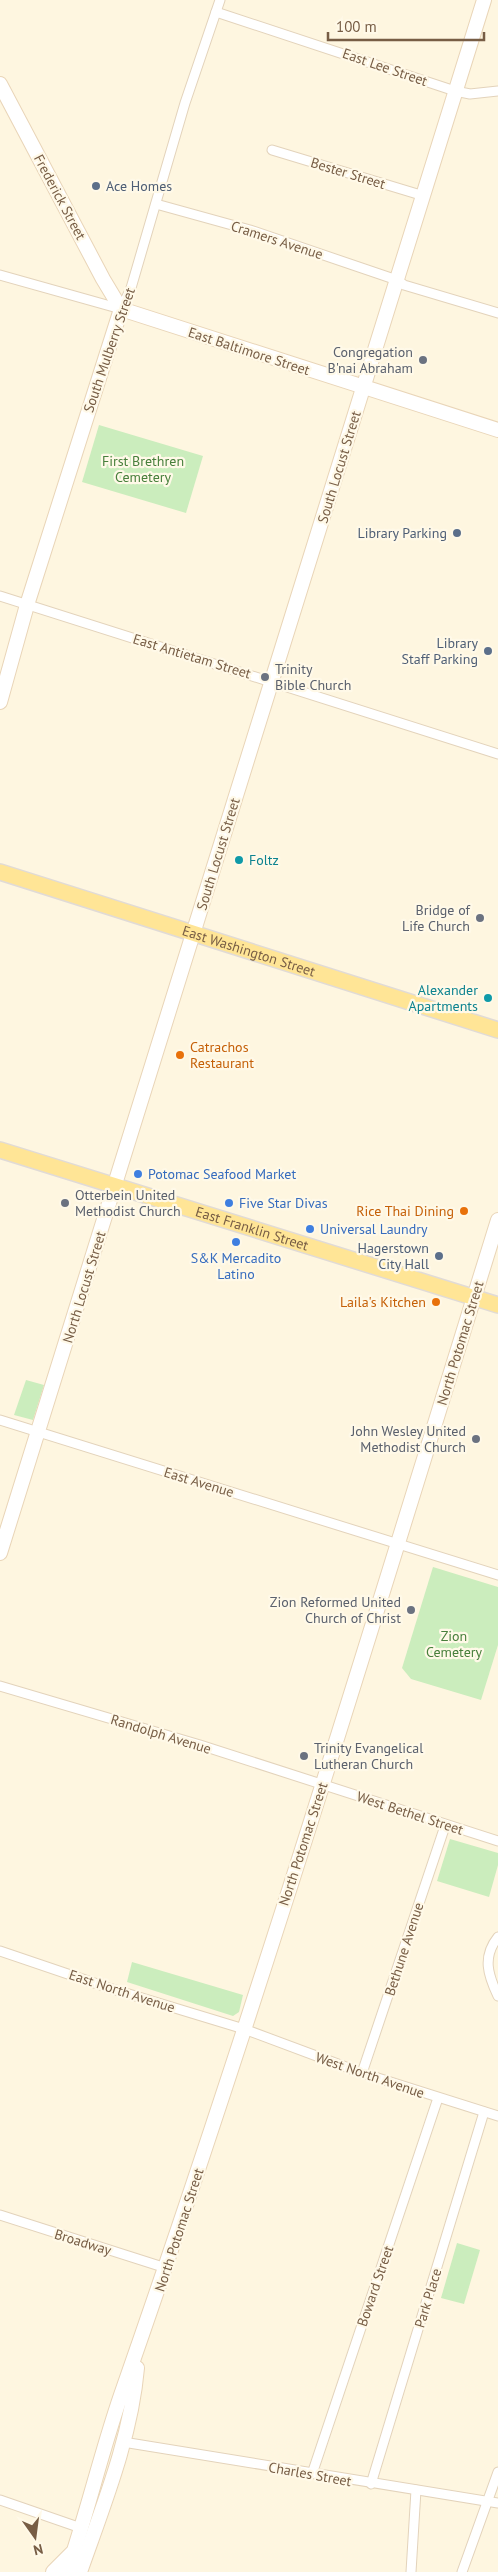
<svg xmlns="http://www.w3.org/2000/svg" width="498" height="2572" font-family="'PT Sans',sans-serif">
<style>
.green{fill:#cbedbd}
.lines{fill:none;stroke-linecap:round;stroke-linejoin:round}
.street-casing{stroke:#e3d3bb;stroke-width:11}
.secondary-casing{stroke:#e9d5b8;stroke-width:16}
.primary-casing{stroke:#e1dbd6;stroke-width:18}
.street{stroke:#fff;stroke-width:9}
.secondary{stroke:#fff;stroke-width:14}
.primary{stroke:#ffe596;stroke-width:15}
.service-dot{fill:#5c6f8a;stroke:#fff9e8;stroke-width:2}
.worship-dot{fill:#6b7280;stroke:#fff9e8;stroke-width:2}
.culture-dot{fill:#0f9aa8;stroke:#fff9e8;stroke-width:2}
.food-dot{fill:#e8710a;stroke:#fff9e8;stroke-width:2}
.shop-dot{fill:#3f7fe0;stroke:#fff9e8;stroke-width:2}
.labels{text-anchor:middle;stroke-width:4.5;stroke-linejoin:round;paint-order:stroke}
.street-label{font-size:14px;fill:#775d45;stroke:#fff9e8}
.service-label{font-size:14px;fill:#4e5e75;stroke:#fff9e8;text-anchor:end}
.worship-label{font-size:14px;fill:#5b616d;stroke:#fff9e8;text-anchor:end}
.park-label{font-size:14px;fill:#477f3b;stroke:#fff9e8}
.culture-label{font-size:14px;fill:#0d838f;stroke:#fff9e8;text-anchor:start}
.food-label{font-size:14px;fill:#c56008;stroke:#fff9e8;text-anchor:end}
.shop-label{font-size:14px;fill:#366cbe;stroke:#fff9e8;text-anchor:start}
</style>
<rect width="100%" height="100%" fill="#fef6e0"/>
<g class="green">
<path d="M 99,425 L 203,456 L 186,513 L 82,482 Z"/>
<path d="M 26,1380 L 44,1385 L 33,1420 L 14,1415 Z"/>
<path d="M 433,1567 L 498,1587 L 498,1645 L 481,1700 L 411,1679 L 402,1668 Z"/>
<path d="M 450,1839 L 498,1853 L 498,1865 L 489,1897 L 437,1881 Z"/>
<path d="M 132,1962 L 243,1995 L 239,2012 L 233,2016 L 127,1982 Z"/>
<path d="M 457,2243 L 480,2250 L 464,2304 L 441,2298 Z"/>
</g>
<g class="lines">
<g class="street-casing">
<g id="street">
<path d="M 216,12 L 455,91 L 470,94 L 498,91"/>
<path d="M 272,150 L 424,196"/>
<path d="M 156,204 L 250,230 L 397,280 L 404,285 L 498,313"/>
<path d="M 0,275 L 121,309 L 131,288 L 185,103 L 220,0"/>
<path d="M 0,596 L 498,754"/>
<path d="M 0,1420 L 498,1575"/>
<path d="M 0,1686 L 200,1745 L 498,1841"/>
<path d="M 498,1937 C 482,1957 488,1975 498,1996"/>
<path d="M 0,1951 L 109,1988 L 244,2029 L 362,2073 L 498,2116"/>
<path d="M 362,2073 L 445,1826"/>
<path d="M 0,2215 L 166,2268"/>
<path d="M 123,2442 L 498,2503"/>
<path d="M 312,2474 L 438,2098"/>
<path d="M 371,2484 L 484,2112"/>
<path d="M 0,2500 L 81,2528"/>
<path d="M 411,2572 L 416,2490"/>
<path d="M 462,2572 L 498,2472"/>
</g>
</g>
<g class="secondary-casing">
<g id="secondary">
<path d="M 0,84 L 103,279 L 121,309"/>
<path d="M 121,309 L 498,430"/>
<path d="M 0,702 L 27,605 L 121,309"/>
<path d="M 0,1553 L 484,0"/>
<path d="M 53,2572 L 72,2553"/>
<path d="M 67,2572 C 87,2514 101,2453 121,2395 C 257,2007 376,1613 498,1220"/>
<path d="M 80,2572 C 103,2506 131,2438 137,2368"/>
</g>
</g>
<g class="primary-casing">
<g id="primary">
<path id="s1" d="M 0,872 L 498,1030"/>
<path id="s2" d="M 0,1150 L 498,1305"/>
</g>
</g>
<use href="#street" class="street"/>
<use href="#secondary" class="secondary"/>
<use href="#primary" class="primary"/>
</g>
<g class="service-dot">
<circle cx="96" cy="186" r="5"/>
<circle cx="457" cy="533" r="5"/>
<circle cx="488" cy="651" r="5"/>
<circle cx="439" cy="1256" r="5"/>
</g>
<g class="worship-dot">
<circle cx="423" cy="360" r="5"/>
<circle cx="265" cy="677" r="5"/>
<circle cx="480" cy="918" r="5"/>
<circle cx="65" cy="1203" r="5"/>
<circle cx="476" cy="1439" r="5"/>
<circle cx="411" cy="1610" r="5"/>
<circle cx="304" cy="1756" r="5"/>
</g>
<g class="culture-dot">
<circle cx="239" cy="860" r="5"/>
<circle cx="488" cy="998" r="5"/>
</g>
<g class="food-dot">
<circle cx="180" cy="1055" r="5"/>
<circle cx="464" cy="1211" r="5"/>
<circle cx="436" cy="1302" r="5"/>
</g>
<g class="shop-dot">
<circle cx="138" cy="1174" r="5"/>
<circle cx="229" cy="1203" r="5"/>
<circle cx="310" cy="1229" r="5"/>
<circle cx="236" cy="1242" r="5"/>
</g>
<g class="labels">
<g class="street-label">
<text transform="translate(385 67) rotate(19)" y="5">East Lee Street</text>
<text transform="translate(348 173) rotate(17)" y="5">Bester Street</text>
<text transform="translate(60 197) rotate(62)" y="5">Frederick Street</text>
<text transform="translate(277 240) rotate(18)" y="5">Cramers Avenue</text>
<text transform="translate(109 350) rotate(-71)" y="5">South Mulberry Street</text>
<text transform="translate(249 351) rotate(18)" y="5">East Baltimore Street</text>
<text transform="translate(339 467) rotate(-73)" y="5">South Locust Street</text>
<text transform="translate(192 656) rotate(17)" y="5">East Antietam Street</text>
<text transform="translate(218 854) rotate(-73)" y="5">South Locust Street</text>
<text dy="5" stroke="none"><textPath href="#s1" startOffset="261">East Washington Street</textPath></text>
<text dy="5" stroke="none"><textPath href="#s2" startOffset="264">East Franklin Street</textPath></text>
<text transform="translate(84 1287) rotate(-73)" y="5">North Locust Street</text>
<text transform="translate(460 1343) rotate(-73)" y="5">North Potomac Street</text>
<text transform="translate(199 1482) rotate(17)" y="5">East Avenue</text>
<text transform="translate(161 1734) rotate(17)" y="5">Randolph Avenue</text>
<text transform="translate(410 1813) rotate(18)" y="5">West Bethel Street</text>
<text transform="translate(303 1844) rotate(-72)" y="5">North Potomac Street</text>
<text transform="translate(404 1949) rotate(-72)" y="5">Bethune Avenue</text>
<text transform="translate(122 1991) rotate(18)" y="5">East North Avenue</text>
<text transform="translate(370 2075) rotate(19)" y="5">West North Avenue</text>
<text transform="translate(179 2230) rotate(-72)" y="5">North Potomac Street</text>
<text transform="translate(83 2242) rotate(17)" y="5">Broadway</text>
<text transform="translate(375 2286) rotate(-71)" y="5">Boward Street</text>
<text transform="translate(428 2298) rotate(-73)" y="5">Park Place</text>
<text transform="translate(310 2474) rotate(10)" y="5">Charles Street</text>
</g>
<g class="service-label">
<text x="106" y="191" text-anchor="start">Ace Homes</text>
<text x="447" y="538">Library Parking</text>
<text x="478" y="648">Library<tspan x="478" dy="16">Staff Parking</tspan></text>
<text x="429" y="1253">Hagerstown<tspan x="429" dy="16">City Hall</tspan></text>
</g>
<g class="worship-label">
<text x="413" y="357">Congregation<tspan x="413" dy="16">B'nai Abraham</tspan></text>
<text x="275" y="674" text-anchor="start">Trinity<tspan x="275" dy="16">Bible Church</tspan></text>
<text x="470" y="915">Bridge of<tspan x="470" dy="16">Life Church</tspan></text>
<text x="75" y="1200" text-anchor="start">Otterbein United<tspan x="75" dy="16">Methodist Church</tspan></text>
<text x="466" y="1436">John Wesley United<tspan x="466" dy="16">Methodist Church</tspan></text>
<text x="401" y="1607">Zion Reformed United<tspan x="401" dy="16">Church of Christ</tspan></text>
<text x="314" y="1753" text-anchor="start">Trinity Evangelical<tspan x="314" dy="16">Lutheran Church</tspan></text>
</g>
<g class="park-label">
<text x="143" y="466">First Brethren<tspan x="143" dy="16">Cemetery</tspan></text>
<text x="454" y="1641">Zion<tspan x="454" dy="16">Cemetery</tspan></text>
</g>
<g class="culture-label">
<text x="249" y="865">Foltz</text>
<text x="478" y="995" text-anchor="end">Alexander<tspan x="478" dy="16">Apartments</tspan></text>
</g>
<g class="food-label">
<text x="190" y="1052" text-anchor="start">Catrachos<tspan x="190" dy="16">Restaurant</tspan></text>
<text x="454" y="1216">Rice Thai Dining</text>
<text x="426" y="1307">Laila's Kitchen</text>
</g>
<g class="shop-label">
<text x="148" y="1179">Potomac Seafood Market</text>
<text x="239" y="1208">Five Star Divas</text>
<text x="320" y="1234">Universal Laundry</text>
<text x="236" y="1263" text-anchor="middle">S&amp;K Mercadito<tspan x="236" dy="16">Latino</tspan></text>
</g>
</g>
<g transform="translate(35 2537) rotate(166)" stroke="#fff9e8" stroke-width="4" paint-order="stroke">
<path d="M0-4L9 19L0 12L-9 19Z" fill="#775d45"/>
<text y="-8" font-size="14" font-weight="bold" text-anchor="middle" fill="#775d45">N</text>
</g>
<path d="M328 32v8h156v-8" fill="none" stroke="#775d45" stroke-width="2.5"/>
<text x="336" y="32" font-size="15" fill="#775d45" stroke="#fff9e8" stroke-width="4" paint-order="stroke">100 m</text>
</svg>
